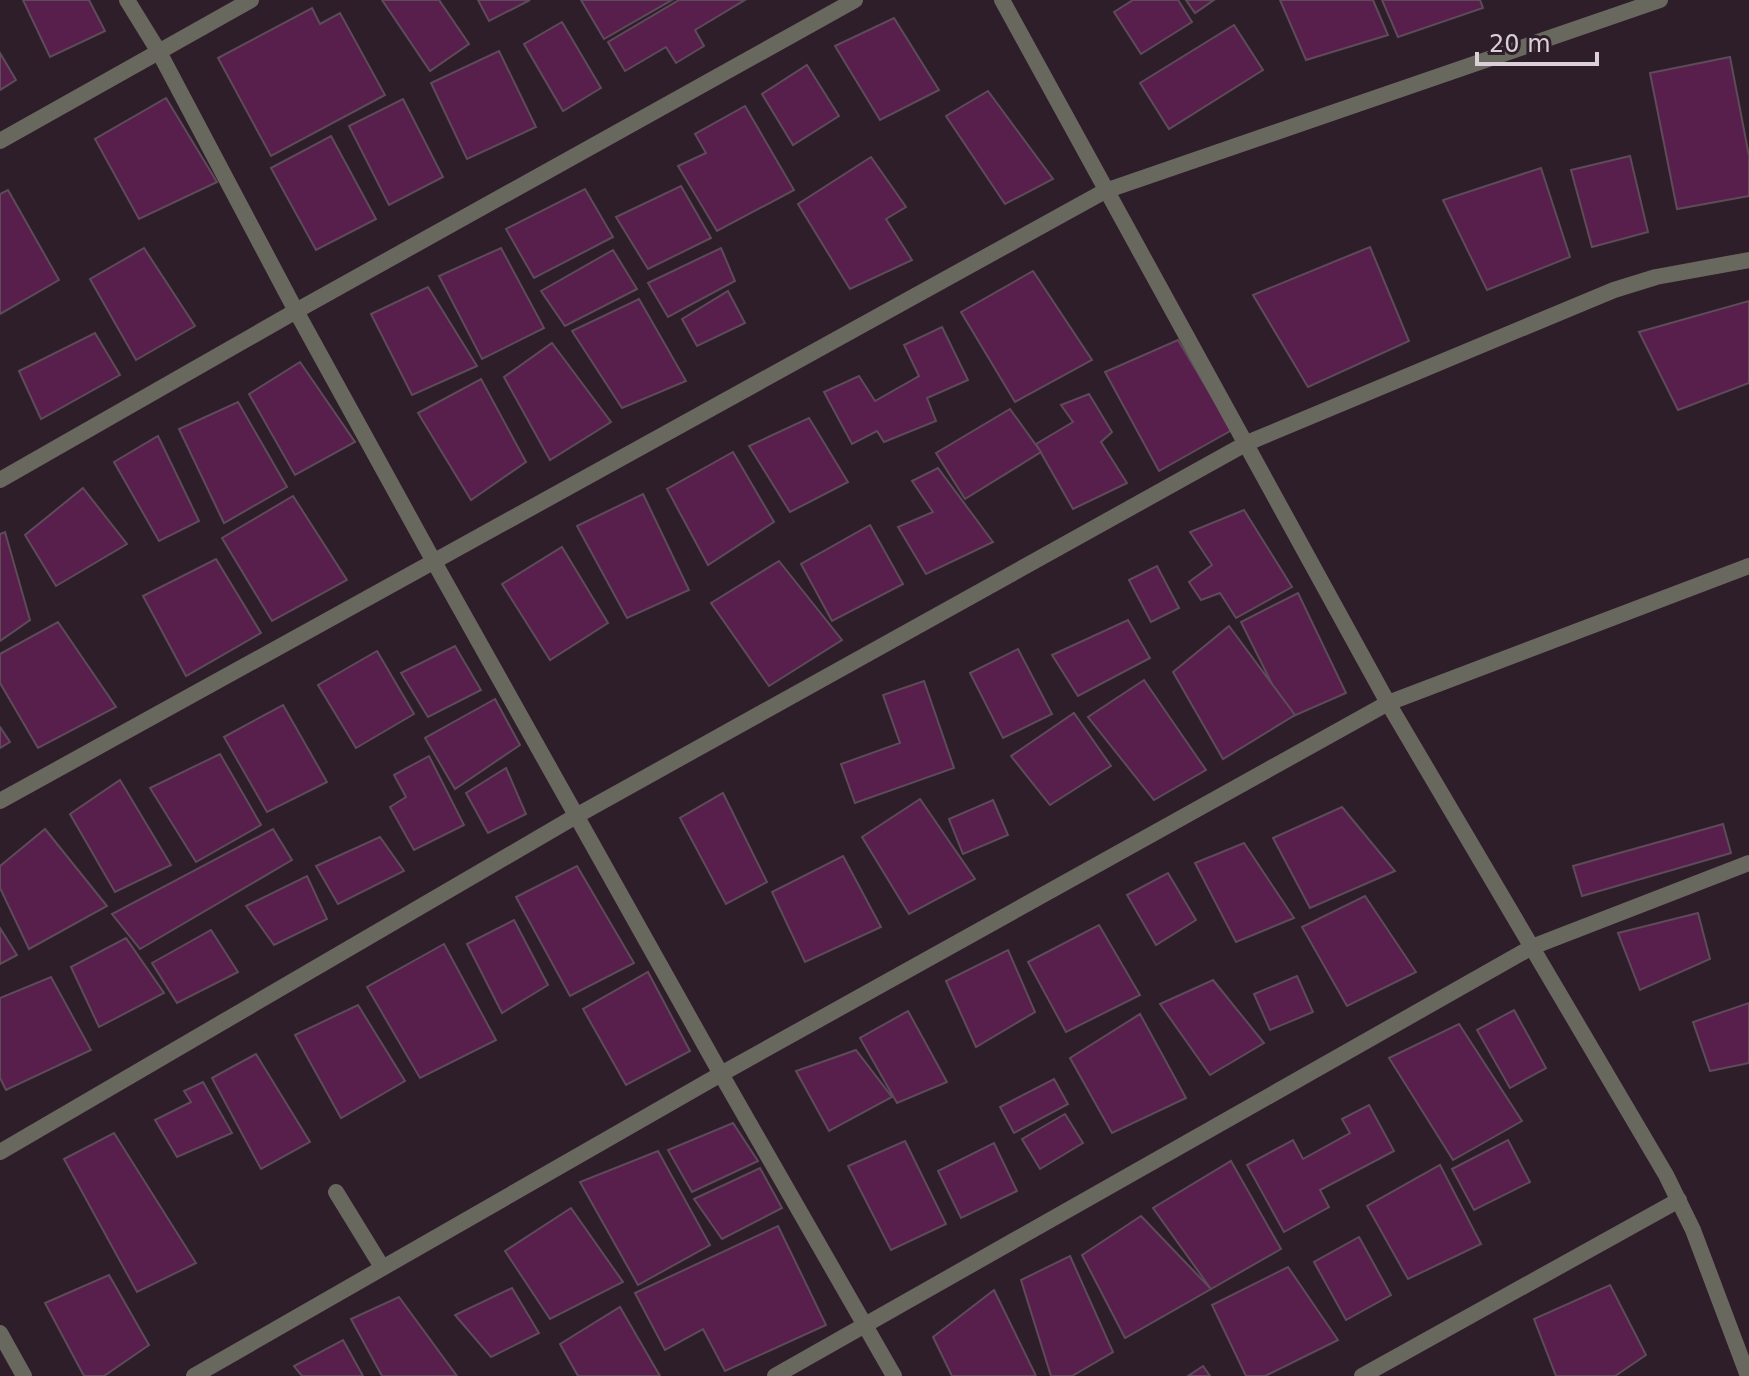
<svg xmlns="http://www.w3.org/2000/svg" width="1749" height="1376" font-family="'DejaVu Sans',sans-serif">
<style>
.building{fill:#581f4c;stroke:#5e4b59;stroke-width:2}
.lines{fill:none;stroke-linecap:round;stroke-linejoin:round}
.minor{stroke:#69685f;stroke-width:16}
</style>
<rect width="100%" height="100%" fill="#2e1e2a"/>
<g class="building">
<path d="M 23,0 L 89,0 L 105,31 L 50,57 Z"/>
<path d="M 382,0 L 439,0 L 469,44 L 430,71 Z"/>
<path d="M 478,0 L 530,0 L 489,21 Z"/>
<path d="M 581,0 L 672,0 L 604,39 Z"/>
<path d="M 679,0 L 745,0 L 695,30 L 704,46 L 676,63 L 666,47 L 625,71 L 608,42 Z"/>
<path d="M 1133,0 L 1178,0 L 1192,22 L 1141,54 L 1114,12 Z"/>
<path d="M 1186,0 L 1214,0 L 1195,13 Z"/>
<path d="M 1280,0 L 1373,0 L 1388,35 L 1306,60 Z"/>
<path d="M 1382,0 L 1480,0 L 1483,8 L 1398,37 Z"/>
<path d="M 312,8 L 320,24 L 340,13 L 385,95 L 271,156 L 218,58 Z"/>
<path d="M 894,18 L 939,90 L 880,120 L 835,46 Z"/>
<path d="M 562,22 L 601,88 L 563,111 L 524,44 Z"/>
<path d="M 1234,25 L 1263,70 L 1169,129 L 1140,83 Z"/>
<path d="M 499,51 L 536,127 L 467,159 L 431,83 Z"/>
<path d="M 0,53 L 16,80 L 0,90 Z"/>
<path d="M 1730,57 L 1749,156 L 1749,196 L 1677,209 L 1650,73 Z"/>
<path d="M 807,65 L 839,116 L 793,145 L 762,94 Z"/>
<path d="M 988,91 L 1053,179 L 1005,204 L 946,116 Z"/>
<path d="M 166,98 L 217,182 L 139,219 L 95,139 Z"/>
<path d="M 403,99 L 443,177 L 389,205 L 349,126 Z"/>
<path d="M 745,106 L 794,190 L 717,231 L 678,166 L 706,153 L 695,134 Z"/>
<path d="M 331,136 L 376,219 L 316,250 L 271,168 Z"/>
<path d="M 1630,156 L 1648,232 L 1592,247 L 1571,170 Z"/>
<path d="M 871,157 L 906,207 L 886,219 L 912,260 L 850,289 L 798,204 Z"/>
<path d="M 1541,168 L 1570,257 L 1487,290 L 1443,200 Z"/>
<path d="M 681,186 L 711,238 L 648,269 L 616,217 Z"/>
<path d="M 585,189 L 613,237 L 534,278 L 506,229 Z"/>
<path d="M 8,190 L 59,280 L 0,314 L 0,194 Z"/>
<path d="M 1370,247 L 1409,341 L 1308,387 L 1253,295 Z"/>
<path d="M 144,248 L 195,326 L 136,360 L 90,279 Z"/>
<path d="M 501,248 L 544,328 L 482,359 L 439,276 Z"/>
<path d="M 721,248 L 735,281 L 668,317 L 648,283 Z"/>
<path d="M 613,250 L 637,289 L 565,326 L 541,291 Z"/>
<path d="M 1033,271 L 1092,360 L 1015,402 L 961,312 Z"/>
<path d="M 428,287 L 477,366 L 412,395 L 371,314 Z"/>
<path d="M 728,291 L 745,323 L 697,346 L 682,319 Z"/>
<path d="M 639,299 L 686,381 L 622,408 L 572,331 Z"/>
<path d="M 1749,301 L 1749,383 L 1678,410 L 1639,332 Z"/>
<path d="M 942,327 L 968,380 L 927,398 L 936,421 L 884,442 L 877,431 L 852,444 L 824,392 L 859,376 L 875,401 L 919,376 L 904,345 Z"/>
<path d="M 95,333 L 120,375 L 41,419 L 19,371 Z"/>
<path d="M 1178,340 L 1232,430 L 1159,471 L 1105,372 Z"/>
<path d="M 552,343 L 611,422 L 550,460 L 504,377 Z"/>
<path d="M 300,362 L 355,442 L 295,475 L 249,394 Z"/>
<path d="M 481,379 L 526,462 L 471,500 L 418,413 Z"/>
<path d="M 1089,394 L 1112,432 L 1101,442 L 1127,483 L 1073,509 L 1036,444 L 1073,422 L 1061,405 Z"/>
<path d="M 238,402 L 287,487 L 224,523 L 179,429 Z"/>
<path d="M 1010,409 L 1041,452 L 965,499 L 936,453 Z"/>
<path d="M 809,418 L 848,482 L 790,512 L 749,446 Z"/>
<path d="M 158,436 L 199,521 L 159,541 L 114,462 Z"/>
<path d="M 733,452 L 774,522 L 708,565 L 667,489 Z"/>
<path d="M 938,468 L 993,542 L 926,574 L 898,527 L 933,512 L 912,481 Z"/>
<path d="M 83,488 L 127,544 L 56,586 L 25,535 Z"/>
<path d="M 643,494 L 689,590 L 627,618 L 577,526 Z"/>
<path d="M 293,496 L 347,580 L 272,621 L 222,538 Z"/>
<path d="M 1244,510 L 1292,587 L 1236,618 L 1220,593 L 1201,600 L 1189,582 L 1212,565 L 1190,532 Z"/>
<path d="M 870,525 L 903,584 L 832,621 L 801,564 Z"/>
<path d="M 5,532 L 30,620 L 0,641 L 0,534 Z"/>
<path d="M 562,547 L 608,623 L 550,660 L 502,584 Z"/>
<path d="M 216,559 L 261,633 L 186,676 L 143,596 Z"/>
<path d="M 779,561 L 842,640 L 769,686 L 711,603 Z"/>
<path d="M 1157,566 L 1179,608 L 1151,622 L 1129,580 Z"/>
<path d="M 1298,593 L 1346,693 L 1289,718 L 1241,622 Z"/>
<path d="M 1128,620 L 1150,658 L 1078,696 L 1052,655 Z"/>
<path d="M 58,622 L 116,707 L 38,748 L 0,683 L 0,654 Z"/>
<path d="M 1229,626 L 1295,715 L 1223,759 L 1173,672 Z"/>
<path d="M 455,646 L 481,690 L 428,717 L 401,673 Z"/>
<path d="M 1018,649 L 1052,714 L 1003,738 L 970,673 Z"/>
<path d="M 377,651 L 414,714 L 356,748 L 318,685 Z"/>
<path d="M 1144,680 L 1206,770 L 1154,800 L 1088,717 Z"/>
<path d="M 924,681 L 954,768 L 855,803 L 841,764 L 900,743 L 883,695 Z"/>
<path d="M 495,699 L 520,745 L 455,789 L 425,738 Z"/>
<path d="M 283,705 L 327,782 L 267,812 L 224,737 Z"/>
<path d="M 1074,713 L 1111,766 L 1050,805 L 1011,756 Z"/>
<path d="M 0,727 L 10,742 L 0,748 Z"/>
<path d="M 220,754 L 261,825 L 196,862 L 150,788 Z"/>
<path d="M 429,756 L 464,825 L 414,850 L 390,807 L 406,797 L 394,775 Z"/>
<path d="M 506,768 L 526,814 L 488,833 L 466,793 Z"/>
<path d="M 120,780 L 171,865 L 115,892 L 70,814 Z"/>
<path d="M 723,793 L 767,882 L 726,904 L 680,818 Z"/>
<path d="M 920,799 L 975,879 L 909,914 L 862,837 Z"/>
<path d="M 993,800 L 1008,835 L 963,854 L 949,819 Z"/>
<path d="M 1342,807 L 1395,871 L 1310,908 L 1273,838 Z"/>
<path d="M 1723,824 L 1731,853 L 1582,896 L 1573,866 Z"/>
<path d="M 45,829 L 107,906 L 29,949 L 0,888 L 0,866 Z"/>
<path d="M 273,829 L 292,860 L 140,949 L 112,914 Z"/>
<path d="M 380,837 L 404,871 L 338,904 L 316,866 Z"/>
<path d="M 1244,843 L 1294,918 L 1236,942 L 1195,863 Z"/>
<path d="M 843,856 L 881,927 L 805,962 L 772,892 Z"/>
<path d="M 577,866 L 634,963 L 570,996 L 516,897 Z"/>
<path d="M 1168,873 L 1196,920 L 1156,945 L 1127,895 Z"/>
<path d="M 307,876 L 327,919 L 274,945 L 246,906 Z"/>
<path d="M 1365,896 L 1416,972 L 1347,1006 L 1302,927 Z"/>
<path d="M 1698,913 L 1710,959 L 1640,990 L 1618,933 Z"/>
<path d="M 514,920 L 548,985 L 502,1013 L 467,944 Z"/>
<path d="M 1099,925 L 1140,995 L 1066,1032 L 1028,962 Z"/>
<path d="M 0,928 L 17,955 L 0,964 Z"/>
<path d="M 211,930 L 238,972 L 177,1003 L 152,963 Z"/>
<path d="M 126,938 L 164,993 L 99,1027 L 71,967 Z"/>
<path d="M 444,944 L 496,1040 L 420,1078 L 367,987 Z"/>
<path d="M 1008,950 L 1035,1012 L 976,1047 L 946,981 Z"/>
<path d="M 648,972 L 690,1051 L 626,1085 L 583,1009 Z"/>
<path d="M 1297,976 L 1313,1012 L 1270,1030 L 1254,994 Z"/>
<path d="M 51,977 L 91,1050 L 6,1090 L 0,1078 L 0,998 Z"/>
<path d="M 1213,980 L 1264,1043 L 1210,1075 L 1160,1004 Z"/>
<path d="M 1749,1003 L 1749,1063 L 1710,1071 L 1693,1022 Z"/>
<path d="M 358,1005 L 405,1081 L 341,1118 L 295,1035 Z"/>
<path d="M 1514,1010 L 1546,1068 L 1510,1088 L 1477,1030 Z"/>
<path d="M 908,1011 L 947,1082 L 897,1103 L 860,1038 Z"/>
<path d="M 1140,1014 L 1186,1098 L 1112,1133 L 1070,1058 Z"/>
<path d="M 1459,1024 L 1522,1121 L 1453,1160 L 1389,1058 Z"/>
<path d="M 856,1050 L 892,1097 L 829,1131 L 796,1071 Z"/>
<path d="M 256,1054 L 310,1142 L 261,1169 L 212,1078 Z"/>
<path d="M 1054,1079 L 1068,1104 L 1014,1133 L 1000,1107 Z"/>
<path d="M 203,1082 L 232,1133 L 177,1157 L 155,1120 L 191,1102 L 184,1091 Z"/>
<path d="M 1369,1105 L 1394,1151 L 1320,1190 L 1329,1207 L 1284,1232 L 1247,1165 L 1293,1140 L 1303,1159 L 1350,1133 L 1342,1119 Z"/>
<path d="M 1065,1114 L 1083,1143 L 1040,1169 L 1022,1139 Z"/>
<path d="M 733,1123 L 758,1161 L 692,1192 L 668,1150 Z"/>
<path d="M 114,1133 L 196,1263 L 137,1292 L 64,1159 Z"/>
<path d="M 1508,1140 L 1530,1182 L 1474,1210 L 1452,1169 Z"/>
<path d="M 905,1141 L 946,1224 L 891,1250 L 848,1166 Z"/>
<path d="M 994,1143 L 1017,1191 L 961,1218 L 938,1171 Z"/>
<path d="M 658,1151 L 710,1245 L 638,1285 L 580,1182 Z"/>
<path d="M 1231,1161 L 1281,1249 L 1211,1289 L 1153,1208 Z"/>
<path d="M 1440,1165 L 1481,1244 L 1408,1279 L 1367,1206 Z"/>
<path d="M 760,1168 L 782,1208 L 722,1239 L 694,1199 Z"/>
<path d="M 571,1208 L 623,1282 L 550,1319 L 505,1251 Z"/>
<path d="M 1141,1216 L 1211,1289 L 1125,1338 L 1082,1255 Z"/>
<path d="M 778,1226 L 826,1325 L 725,1371 L 703,1329 L 665,1350 L 635,1293 Z"/>
<path d="M 1359,1237 L 1391,1295 L 1346,1320 L 1314,1262 Z"/>
<path d="M 1070,1256 L 1113,1352 L 1072,1376 L 1051,1376 L 1021,1280 Z"/>
<path d="M 1288,1267 L 1338,1340 L 1265,1376 L 1246,1376 L 1212,1305 Z"/>
<path d="M 109,1275 L 149,1345 L 104,1376 L 84,1376 L 45,1303 Z"/>
<path d="M 1610,1285 L 1646,1355 L 1615,1376 L 1556,1376 L 1534,1319 Z"/>
<path d="M 512,1288 L 539,1333 L 491,1357 L 455,1315 Z"/>
<path d="M 994,1290 L 1036,1376 L 952,1376 L 933,1337 Z"/>
<path d="M 399,1297 L 457,1376 L 382,1376 L 351,1319 Z"/>
<path d="M 620,1307 L 660,1376 L 578,1376 L 560,1344 Z"/>
<path d="M 343,1340 L 363,1376 L 302,1376 L 294,1366 Z"/>
<path d="M 1203,1366 L 1210,1376 L 1188,1376 Z"/>
</g>
<g class="lines">
<g class="minor">
<path d="M 127,0 L 159,52 L 296,311 L 433,560 L 721,1074 L 894,1376"/>
<path d="M 1002,0 L 1388,703 L 1666,1175 L 1693,1230 L 1748,1376"/>
<path d="M 0,141 L 251,0"/>
<path d="M 0,480 L 296,311 L 855,0"/>
<path d="M 0,801 L 1105,191 L 1660,0"/>
<path d="M 0,1152 L 576,816 L 1247,443 L 1614,290 L 1656,277 L 1749,260"/>
<path d="M 336,1192 L 382,1267"/>
<path d="M 0,1333 L 24,1376"/>
<path d="M 194,1376 L 721,1074 L 1388,703 L 1749,566"/>
<path d="M 775,1376 L 1532,947 L 1749,863"/>
<path d="M 1362,1376 L 1679,1200"/>
</g>
</g>
<path d="M1477 52v12h120v-12" fill="none" stroke="#dbd0d8" stroke-width="4"/>
<text x="1489" y="52" font-size="24" fill="#dbd0d8" stroke="#2e1e2a" stroke-width="6" paint-order="stroke">20 m</text>
</svg>
